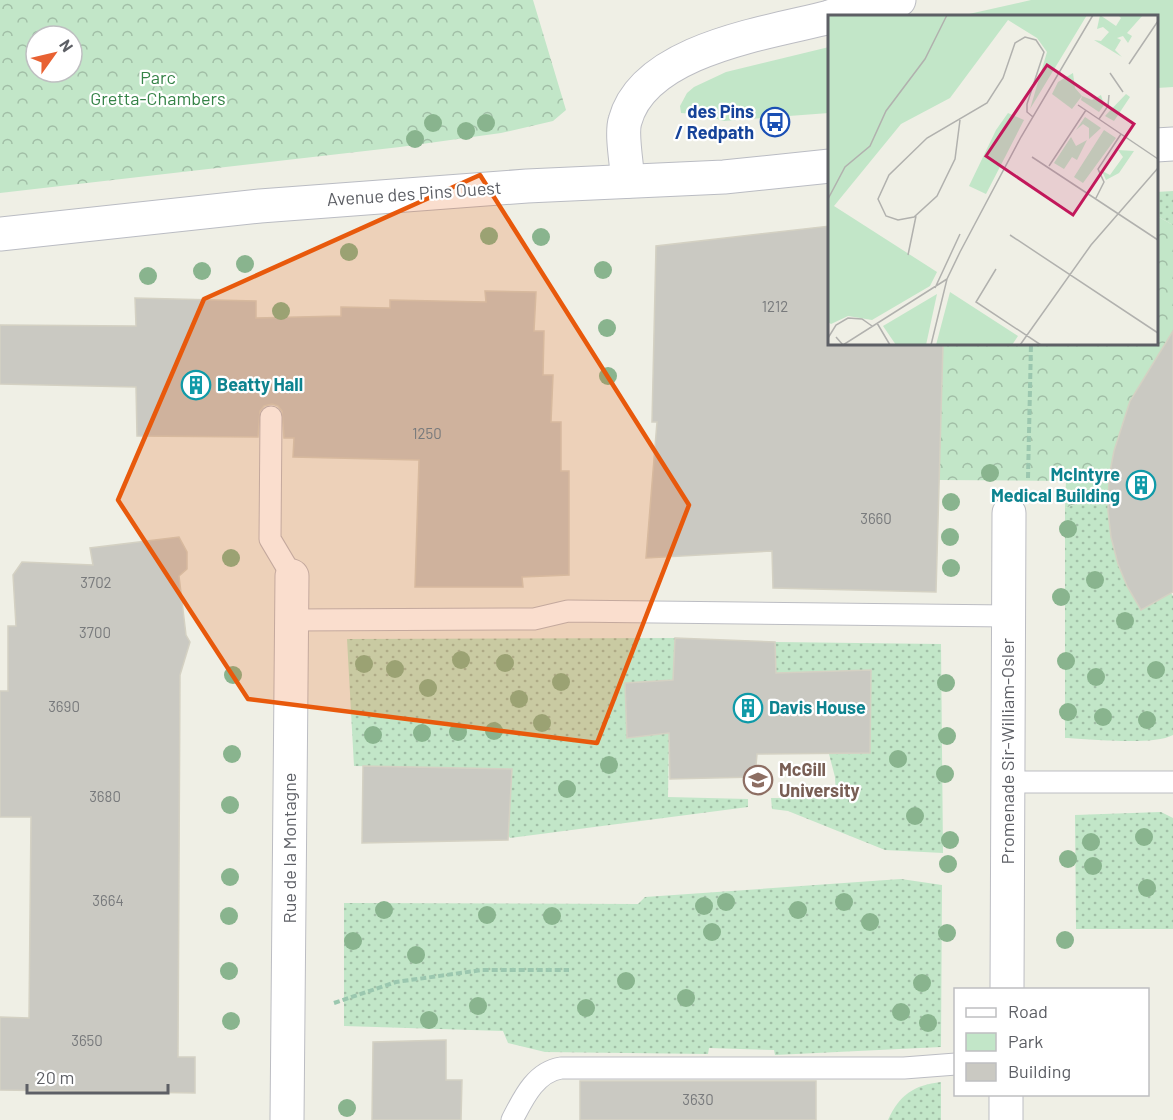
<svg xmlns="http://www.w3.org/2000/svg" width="1173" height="1120" font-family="Barlow,sans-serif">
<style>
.grass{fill:url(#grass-dots)}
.forest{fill:url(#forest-crowns);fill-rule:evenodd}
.park{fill:#c2e6c8}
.building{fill:#cac9c2;stroke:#d4d1c3;stroke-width:1.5}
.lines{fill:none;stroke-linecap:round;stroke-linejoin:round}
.service-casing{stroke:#bcbdc3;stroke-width:23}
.minor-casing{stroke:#bcbdc3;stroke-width:35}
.secondary-casing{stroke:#babcc3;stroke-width:35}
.path{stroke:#9bc7af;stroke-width:4;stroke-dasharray:6 3;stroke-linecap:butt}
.service{stroke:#fff;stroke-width:21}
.minor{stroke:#fff;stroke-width:33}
.secondary{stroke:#fff;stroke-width:33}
.tree{fill:#89b48e}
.marked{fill:#e8590c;fill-opacity:0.2;stroke:#e8590c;stroke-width:4.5;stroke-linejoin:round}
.labels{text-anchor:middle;stroke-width:4.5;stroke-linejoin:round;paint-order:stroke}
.number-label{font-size:15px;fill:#787a7c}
.park-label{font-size:18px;fill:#358347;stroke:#fff}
.transit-label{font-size:18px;font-weight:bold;fill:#164399;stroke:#fff;text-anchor:end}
.street-label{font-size:18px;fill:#5d5f65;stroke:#fff}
.culture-label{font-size:18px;font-weight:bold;fill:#0d838f;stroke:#fff;text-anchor:start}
.education-label{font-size:18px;font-weight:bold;fill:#785e54;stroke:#fff;text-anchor:start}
.inset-road{fill:none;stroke:#b1b1ae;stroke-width:1.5}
.view{fill:#c2185b;fill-opacity:0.15;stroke:#c2185b;stroke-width:3}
.inset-edge{fill:none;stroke:#5d5f65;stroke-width:3}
</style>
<defs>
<pattern id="grass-dots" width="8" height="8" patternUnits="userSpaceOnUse" patternTransform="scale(1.5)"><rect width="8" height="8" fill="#c2e6c8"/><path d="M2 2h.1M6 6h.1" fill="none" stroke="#a1bea6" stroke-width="1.8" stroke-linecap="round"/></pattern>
<pattern id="forest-crowns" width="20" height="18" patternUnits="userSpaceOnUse" patternTransform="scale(1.5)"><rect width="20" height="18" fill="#c2e6c8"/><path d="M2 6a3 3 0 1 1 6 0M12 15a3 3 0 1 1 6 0" fill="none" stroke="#a1bea6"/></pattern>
</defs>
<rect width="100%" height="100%" fill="#efefe5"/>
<g class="grass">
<path d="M 1173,191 L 1173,225 L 1157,216 L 1156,192 Z"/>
<path d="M 1108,493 L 1108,511 L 1127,586 L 1141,610 L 1171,593 L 1173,596 L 1173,735 C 1153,746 1090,739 1065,738 L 1065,508 Z"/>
<path d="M 675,638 L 673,680 L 625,683 L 627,738 L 669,733 L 668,797 L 748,799 L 748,807 L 510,838 L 508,835 L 512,769 L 354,766 L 347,639 Z"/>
<path d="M 775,642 L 941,644 L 943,853 L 885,850 L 788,811 L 772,809 L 771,798 L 836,798 L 835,777 L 829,754 L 870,753 L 871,670 L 776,673 Z"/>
<path d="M 1161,812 L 1173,818 L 1173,929 L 1076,929 L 1075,815 Z"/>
<path d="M 901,879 L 942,885 L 941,1047 L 775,1055 L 774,1050 L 709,1048 L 708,1054 L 545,1052 L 508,1043 L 503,1031 L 344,1026 L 344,903 L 638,904 L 645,897 Z"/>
<path d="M 941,1082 L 941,1120 L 888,1120 C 899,1095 914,1085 941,1082 Z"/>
</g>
<g class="forest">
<path d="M 0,0 L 533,0 L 566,110 L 553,121 L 501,133 L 400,147 L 0,193 ZM 36,36 L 72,36 L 72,72 L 36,72 Z"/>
<path d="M 1157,216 L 1173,225 L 1173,345 L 1130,401 L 1114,451 L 1108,493 L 1065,508 L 1066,481 L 939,480 L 943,344 L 1156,344 Z"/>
</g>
<g class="park">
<path d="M 1031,0 L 1173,0 L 1173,87 L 1157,88 L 1156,16 L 960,16 Z"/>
<path d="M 829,47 L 829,113 L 723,121 L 706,115 L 681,113 L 680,106 L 687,93 L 694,87 L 726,72 Z"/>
</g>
<g class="building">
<path d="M 830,226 L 830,344 L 943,344 L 936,592 L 773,588 L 772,551 L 646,558 L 657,422 L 652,422 L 656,246 Z"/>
<path d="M 485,291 L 536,292 L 534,331 L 544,331 L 543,375 L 553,375 L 551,422 L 561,422 L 561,471 L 569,471 L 569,575 L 522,577 L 523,587 L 415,587 L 419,460 L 293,457 L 294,438 L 284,438 L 282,411 L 278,406 L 272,404 L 264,406 L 260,411 L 258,437 L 137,436 L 136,387 L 0,384 L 0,325 L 136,326 L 135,298 L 256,301 L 256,318 L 341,316 L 341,307 L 390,308 L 390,300 L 486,302 Z"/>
<path d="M 1173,331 L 1173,592 L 1141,610 L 1127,586 L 1118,564 L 1111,537 L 1108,511 L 1109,477 L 1114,451 L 1130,401 Z"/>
<path d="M 179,537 L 187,552 L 187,569 L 179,576 L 186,635 L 190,642 L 180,675 L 178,1057 L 195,1057 L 195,1093 L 0,1090 L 0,1017 L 29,1018 L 31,817 L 0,817 L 0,691 L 8,691 L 8,626 L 16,626 L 13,575 L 22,562 L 93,565 L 90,548 Z"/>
<path d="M 675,638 L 775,642 L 776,673 L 871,670 L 870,753 L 757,754 L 755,777 L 670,779 L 669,733 L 627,738 L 625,683 L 673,680 Z"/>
<path d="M 363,766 L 512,769 L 508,840 L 362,843 Z"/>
<path d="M 446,1040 L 446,1080 L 462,1080 L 461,1120 L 372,1120 L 373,1042 Z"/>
<rect x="580" y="1081" width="236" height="39"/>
</g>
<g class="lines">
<g class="service-casing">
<g id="service">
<path d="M 271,417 L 270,539 L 292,576"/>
<path d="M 291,620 L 534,619 L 568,611 L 1008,616"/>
<path d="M 1008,782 L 1173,782"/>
<path d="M 512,1120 C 523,1099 535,1072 561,1068 L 904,1068 L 956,1064"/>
</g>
</g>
<g class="minor-casing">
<g id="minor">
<path d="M 832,16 L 899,0"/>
<path d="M 628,181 C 627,166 621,134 625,121 C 644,49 768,33 830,17"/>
<path d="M 1007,990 L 1009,513"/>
<path d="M 287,1120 L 292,576"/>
<path d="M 1006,1120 L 1006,1094"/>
</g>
</g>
<g class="secondary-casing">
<g id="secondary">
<path d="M 1156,145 L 1173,144"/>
<path d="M 0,234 L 260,206 L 527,186 L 724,177 L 830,166"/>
</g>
</g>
<g class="path">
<path d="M 1028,478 L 1031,344"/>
<path d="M 334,1003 L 396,982 L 482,970 L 569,970"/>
</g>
<use href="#service" class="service"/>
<use href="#minor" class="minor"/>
<use href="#secondary" class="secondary"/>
</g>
<g class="tree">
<circle cx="433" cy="123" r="9"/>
<circle cx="486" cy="123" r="9"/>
<circle cx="466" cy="131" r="9"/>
<circle cx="415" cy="139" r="9"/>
<circle cx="489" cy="236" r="9"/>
<circle cx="541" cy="237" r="9"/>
<circle cx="349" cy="252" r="9"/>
<circle cx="245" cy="264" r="9"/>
<circle cx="603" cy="270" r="9"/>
<circle cx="202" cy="271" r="9"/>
<circle cx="148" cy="276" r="9"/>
<circle cx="281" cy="311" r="9"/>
<circle cx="607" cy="328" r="9"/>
<circle cx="608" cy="376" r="9"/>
<circle cx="990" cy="473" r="9"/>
<circle cx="951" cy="502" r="9"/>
<circle cx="1068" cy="529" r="9"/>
<circle cx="950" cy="537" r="9"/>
<circle cx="231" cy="558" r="9"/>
<circle cx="951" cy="568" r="9"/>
<circle cx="1095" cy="580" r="9"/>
<circle cx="1061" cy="597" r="9"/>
<circle cx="1125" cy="621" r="9"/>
<circle cx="461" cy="660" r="9"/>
<circle cx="1066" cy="661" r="9"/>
<circle cx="505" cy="663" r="9"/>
<circle cx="364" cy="664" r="9"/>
<circle cx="395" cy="669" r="9"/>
<circle cx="1156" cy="670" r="9"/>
<circle cx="233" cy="675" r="9"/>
<circle cx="1096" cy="677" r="9"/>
<circle cx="561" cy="682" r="9"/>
<circle cx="946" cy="683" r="9"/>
<circle cx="428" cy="688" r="9"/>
<circle cx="519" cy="699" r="9"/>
<circle cx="1068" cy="712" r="9"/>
<circle cx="1103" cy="717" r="9"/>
<circle cx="1147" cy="720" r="9"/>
<circle cx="542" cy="723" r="9"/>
<circle cx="494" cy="731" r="9"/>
<circle cx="458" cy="732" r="9"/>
<circle cx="422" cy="733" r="9"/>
<circle cx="373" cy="735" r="9"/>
<circle cx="947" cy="736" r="9"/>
<circle cx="232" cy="754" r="9"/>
<circle cx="898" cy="759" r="9"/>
<circle cx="609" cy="765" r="9"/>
<circle cx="945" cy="774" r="9"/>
<circle cx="567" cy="789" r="9"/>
<circle cx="230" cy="805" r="9"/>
<circle cx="915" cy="816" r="9"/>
<circle cx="1144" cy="837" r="9"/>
<circle cx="950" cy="840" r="9"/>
<circle cx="1091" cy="842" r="9"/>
<circle cx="1068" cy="859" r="9"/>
<circle cx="948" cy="864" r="9"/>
<circle cx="1093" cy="866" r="9"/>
<circle cx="230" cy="877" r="9"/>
<circle cx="1147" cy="888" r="9"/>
<circle cx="726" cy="902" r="9"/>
<circle cx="844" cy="902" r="9"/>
<circle cx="704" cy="906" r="9"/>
<circle cx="384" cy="910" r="9"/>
<circle cx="798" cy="910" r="9"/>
<circle cx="487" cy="915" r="9"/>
<circle cx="229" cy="916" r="9"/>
<circle cx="552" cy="916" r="9"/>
<circle cx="870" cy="922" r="9"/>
<circle cx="712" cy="932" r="9"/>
<circle cx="947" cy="933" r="9"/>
<circle cx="1065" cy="940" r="9"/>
<circle cx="353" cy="941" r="9"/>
<circle cx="416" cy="955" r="9"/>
<circle cx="229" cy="971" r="9"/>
<circle cx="626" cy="981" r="9"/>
<circle cx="922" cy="983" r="9"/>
<circle cx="686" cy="998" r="9"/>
<circle cx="478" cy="1006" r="9"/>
<circle cx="586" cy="1008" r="9"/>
<circle cx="901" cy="1012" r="9"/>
<circle cx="429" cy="1020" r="9"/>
<circle cx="231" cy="1021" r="9"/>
<circle cx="928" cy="1023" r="9"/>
<circle cx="347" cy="1108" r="9"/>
</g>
<path class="marked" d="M 480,175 L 689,505 L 597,743 L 248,699 L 118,500 L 204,299 Z"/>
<defs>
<g id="bus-ring" transform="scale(1.5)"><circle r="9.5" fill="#fff" stroke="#1a4fb4" stroke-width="1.5"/><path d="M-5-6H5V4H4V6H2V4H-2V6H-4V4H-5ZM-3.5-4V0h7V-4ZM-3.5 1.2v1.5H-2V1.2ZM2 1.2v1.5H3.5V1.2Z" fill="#1a4fb4"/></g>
<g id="building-ring" transform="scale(1.5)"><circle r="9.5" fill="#fff" stroke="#0f9aa8" stroke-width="1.5"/><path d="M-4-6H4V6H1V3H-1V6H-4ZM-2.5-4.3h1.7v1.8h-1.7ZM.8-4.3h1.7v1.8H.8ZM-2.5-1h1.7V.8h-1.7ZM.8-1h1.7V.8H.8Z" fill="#0f9aa8"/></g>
<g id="university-ring" transform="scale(1.5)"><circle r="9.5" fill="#fff" stroke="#8d6e63" stroke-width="1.5"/><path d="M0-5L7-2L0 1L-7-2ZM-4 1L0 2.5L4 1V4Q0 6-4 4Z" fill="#8d6e63"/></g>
</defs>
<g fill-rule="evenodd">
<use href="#bus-ring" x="775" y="122"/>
<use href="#building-ring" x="196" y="385"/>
<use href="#building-ring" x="1141" y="485"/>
<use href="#building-ring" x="748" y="708"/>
<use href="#university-ring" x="758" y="780"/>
</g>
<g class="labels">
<g class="number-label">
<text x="775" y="312">1212</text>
<text x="427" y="439">1250</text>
<text x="876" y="524">3660</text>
<text x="96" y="588">3702</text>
<text x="95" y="638">3700</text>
<text x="64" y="712">3690</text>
<text x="105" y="802">3680</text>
<text x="108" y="906">3664</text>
<text x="87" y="1046">3650</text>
<text x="698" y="1105">3630</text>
</g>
<g class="park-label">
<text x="158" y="84">Parc<tspan x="158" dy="21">Gretta-Chambers</tspan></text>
</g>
<g class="transit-label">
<text x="754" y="118">des Pins<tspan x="754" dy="21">/ Redpath</tspan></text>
</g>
<g class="street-label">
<text transform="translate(414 194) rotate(-4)" y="6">Avenue des Pins Ouest</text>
<text transform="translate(1008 751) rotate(-90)" y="6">Promenade Sir-William-Osler</text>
<text transform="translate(290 848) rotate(-90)" y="6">Rue de la Montagne</text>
</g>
<g class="culture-label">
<text x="217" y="391">Beatty Hall</text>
<text x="1120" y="481" text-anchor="end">McIntyre<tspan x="1120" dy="21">Medical Building</tspan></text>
<text x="769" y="714">Davis House</text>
</g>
<g class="education-label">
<text x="779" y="776">McGill<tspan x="779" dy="21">University</tspan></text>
</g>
</g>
<g transform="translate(828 15)">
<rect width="330" height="330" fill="#efefe5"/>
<path d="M 272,0 L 288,11 L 293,3 L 290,0 L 315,0 L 299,18 L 304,21 L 300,28 L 295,21 L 289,23 L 293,25 L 287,35 L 294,42 L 266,25 L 273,26 L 281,17 L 275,12 L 269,14 ZM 298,79 L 302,82 L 286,106 L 277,101 ZM 273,80 L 276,90 L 271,97 L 253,85 L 254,81 L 264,85 ZM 257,102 L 273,113 L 261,124 L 261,113 L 255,109 L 248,115 ZM 276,115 L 288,123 L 255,168 L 246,162 ZM 243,122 L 248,131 L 259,125 L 249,145 L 244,142 L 236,154 L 226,148 ZM 290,135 L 306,136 L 291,158 L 278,165 L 274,156 L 282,160 L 295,142 Z" fill="#c2e6c8"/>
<path d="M 245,58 L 247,73 L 254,81 L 244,94 L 224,79 L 230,67 ZM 180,98 L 196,105 L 158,179 L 141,171 L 168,115 ZM 109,279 L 98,330 L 68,330 L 55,311 Z" fill="#c2e6c8"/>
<path d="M 0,0 L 259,0 L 202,94 L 219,37 L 209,23 L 180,5 L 122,83 L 73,109 L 6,191 L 109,257 L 102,271 L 44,305 L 20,301 L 3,309 L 0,307 ZM 122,277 L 190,321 L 184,330 L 108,330 Z" fill="#c2e6c8"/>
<path class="inset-road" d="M 301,49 L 330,6M 282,58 L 295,77M 250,90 L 330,144M 271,104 L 280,91 L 281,80M 132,105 L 127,144 L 109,181 L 86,202 L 70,205 L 58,201 L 50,184 L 61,160 L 99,123 L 159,88 L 175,63 L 187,28 L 197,22 L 208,25 L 216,37 L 199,89 L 199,97 L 205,102M 204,142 L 330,225M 221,151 L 258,95M 268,183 L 276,167 L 270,154 L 293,119M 0,184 L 17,152 L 42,131 L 58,96 L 97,44 L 119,0M 182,220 L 330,318M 80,240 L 88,201M 168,254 L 148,287 L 213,330M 107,273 L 132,219M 49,308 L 62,330M 8,322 L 15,330 L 119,264M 0,323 L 8,310 L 20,303 L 34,304 L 44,311M 103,330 L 119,264 L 132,237 L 193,122 L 265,0M 192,330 L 263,230 L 330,153"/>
<path class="view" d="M 219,50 L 306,109 L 245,200 L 158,141 Z"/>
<rect width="330" height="330" class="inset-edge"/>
</g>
<rect x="954" y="988" width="195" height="108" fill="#ffffff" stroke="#bebfc1" stroke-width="1.5"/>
<rect x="966" y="1008" width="30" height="9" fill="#ffffff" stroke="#bebfc1" stroke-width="1.5"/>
<text x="1008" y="1018" font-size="18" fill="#5d5f65">Road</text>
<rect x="966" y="1033" width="30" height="18" fill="#c2e6c8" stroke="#bebfc1" stroke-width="1.5"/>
<text x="1008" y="1048" font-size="18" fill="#5d5f65">Park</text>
<rect x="966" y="1063" width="30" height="18" fill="#cac9c2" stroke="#bebfc1" stroke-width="1.5"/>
<text x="1008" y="1078" font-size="18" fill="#5d5f65">Building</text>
<g transform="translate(54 54) rotate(56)"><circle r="28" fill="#ffffff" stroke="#bebfc1" stroke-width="1.5"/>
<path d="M0-4.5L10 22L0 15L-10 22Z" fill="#e86132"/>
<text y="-9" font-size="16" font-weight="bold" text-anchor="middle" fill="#5d5f65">N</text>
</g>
<path d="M27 1084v9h141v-9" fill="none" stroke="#5d5f65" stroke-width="3"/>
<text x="36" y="1084" font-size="18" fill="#5d5f65" stroke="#ffffff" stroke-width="4.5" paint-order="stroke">20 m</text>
</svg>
